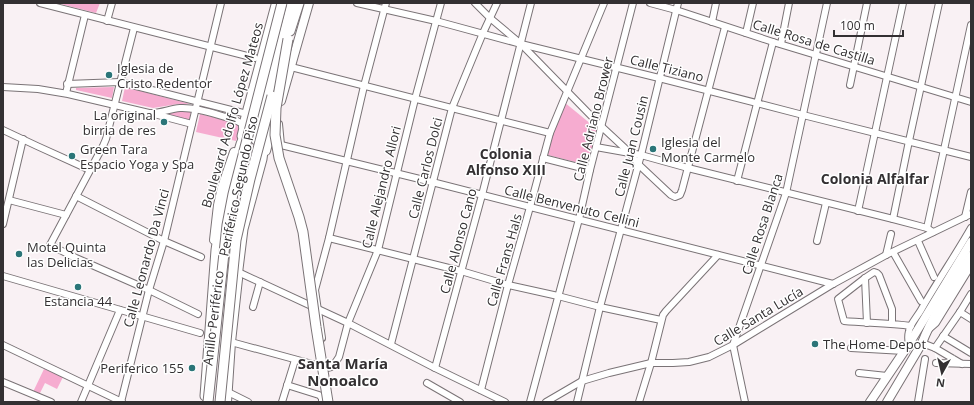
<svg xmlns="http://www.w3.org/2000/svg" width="974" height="405" font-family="'Open Sans',sans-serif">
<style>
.green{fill:#f6acd0}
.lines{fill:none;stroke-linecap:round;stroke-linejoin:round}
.minor-casing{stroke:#7a7376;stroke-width:8}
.major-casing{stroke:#7a7376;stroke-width:10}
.highway-casing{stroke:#7a7376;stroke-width:11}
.minor{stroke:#fff;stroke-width:6}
.major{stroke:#fff;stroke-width:8}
.highway{stroke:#fff;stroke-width:9}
.highway-bridge-casing{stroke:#7a7376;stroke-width:11;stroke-linecap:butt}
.highway-bridge{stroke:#fff;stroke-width:9}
.poi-dot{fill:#2b7578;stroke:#fff;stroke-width:1.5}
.labels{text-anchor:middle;stroke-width:3;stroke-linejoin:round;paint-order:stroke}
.street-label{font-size:13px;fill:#333032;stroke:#fff}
.poi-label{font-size:13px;fill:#333032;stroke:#fff;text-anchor:start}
.neighbourhood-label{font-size:14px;font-weight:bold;fill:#333032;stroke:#fff}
.quarter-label{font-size:15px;font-weight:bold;fill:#333032;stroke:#fff}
</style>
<rect width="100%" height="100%" fill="#f9f1f4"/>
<g class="green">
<path d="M 57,3 L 100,3 L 96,13 Z"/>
<path d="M 114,87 L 112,98 L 76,90 L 76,88 Z"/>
<path d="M 125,87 L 190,104 L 178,104 L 153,108 L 122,101 Z"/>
<path d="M 564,102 L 597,129 L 587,165 L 548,155 L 553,130 Z"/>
<path d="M 182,110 L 191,111 L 189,121 L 162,113 Z"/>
<path d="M 200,114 L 233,122 L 240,126 L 240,131 L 236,141 L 196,132 Z"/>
<path d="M 44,369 L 63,377 L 57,389 L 45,383 L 39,395 L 33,392 Z"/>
</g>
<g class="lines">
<g class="minor-casing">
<g id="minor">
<path d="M 40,3 L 255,58"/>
<path d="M 357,3 L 436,21 L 521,44 L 659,78 L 803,115 L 971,157"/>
<path d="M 475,3 L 490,18 L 521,44 L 602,127 L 630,153 L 638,164 L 671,195 L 675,197 L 680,195 L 682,190 L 725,27"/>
<path d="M 650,3 L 676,10 L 773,42 L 971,102"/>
<path d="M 107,21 L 112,3"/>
<path d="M 712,22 L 716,3"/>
<path d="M 134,28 L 121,79 L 106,139 L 103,146 L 50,245 L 76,258 L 149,290 L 198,314"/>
<path d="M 746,33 L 753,3"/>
<path d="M 781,44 L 789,3"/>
<path d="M 291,67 L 550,133"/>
<path d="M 67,84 L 120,82 L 247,114"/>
<path d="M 850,85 L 867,3"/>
<path d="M 3,87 L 38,89 L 68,94 L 149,113 C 162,113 169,109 180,108 C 197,107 217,115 233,119 L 239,122 L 244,125"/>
<path d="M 66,93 L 85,15"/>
<path d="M 154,114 L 192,124"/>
<path d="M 279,124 L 281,145 L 280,147"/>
<path d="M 3,130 L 37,146 L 90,170"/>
<path d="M 281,145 L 432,182 L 833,284"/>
<path d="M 596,147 L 641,155 L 688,168 L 893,219 L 927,228 L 933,232"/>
<path d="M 543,158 L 590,170"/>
<path d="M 737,181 L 773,42"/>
<path d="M 76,196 L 164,241 L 201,257"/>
<path d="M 9,200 L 66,215"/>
<path d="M 858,211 L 903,3"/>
<path d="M 965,217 L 971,192"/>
<path d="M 893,219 L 909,141 L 939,3"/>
<path d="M 3,224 L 23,139"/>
<path d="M 927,228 L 971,25"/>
<path d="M 329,238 L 461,271 L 508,285 L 558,296 L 600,307 L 661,320"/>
<path d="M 817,241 L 826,203"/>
<path d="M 918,241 L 934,277"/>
<path d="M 893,252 L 921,301"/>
<path d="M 886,255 L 891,234"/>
<path d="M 238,272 L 348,323 L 435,368 L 505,402"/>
<path d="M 3,276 L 200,333"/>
<path d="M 865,278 L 867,323"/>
<path d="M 253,307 L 260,282"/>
<path d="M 960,312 L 971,319"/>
<path d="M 892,323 L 892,309 L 879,275 L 877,273 L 874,272 L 865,278 L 838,299 L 844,321 C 866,323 889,323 911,326"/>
<path d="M 928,330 L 936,323 L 971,266"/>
<path d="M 943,336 L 971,353"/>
<path d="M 322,338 L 315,290 L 329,238 L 364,86 L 386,3"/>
<path d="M 231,342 L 327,368 L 331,367 L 335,363 L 339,357 L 348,323 L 378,250 L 415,99 L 441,3"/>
<path d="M 922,343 L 935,348 L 962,364"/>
<path d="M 391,344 L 452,108 L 483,33 L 497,3"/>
<path d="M 909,344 C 908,340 908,335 909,331 C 910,324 917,317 921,310 C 937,282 955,256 971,228"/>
<path d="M 3,345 L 122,402"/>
<path d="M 851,348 L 904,351"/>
<path d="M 935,348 L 960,312 L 971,294"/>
<path d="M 936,363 L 971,364"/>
<path d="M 435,368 L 482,195 L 531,3"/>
<path d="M 859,373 L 887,376"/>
<path d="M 3,382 L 51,402"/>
<path d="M 427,383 L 460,402"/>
<path d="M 287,385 L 319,395 L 322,398 L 322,402"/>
<path d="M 481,390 L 508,285 L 530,207 L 550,133 L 604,3"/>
<path d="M 228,392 L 248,402"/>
<path d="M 81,402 L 120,310"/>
<path d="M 121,402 L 149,290 L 164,241 L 221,3"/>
<path d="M 282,402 L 295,360"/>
<path d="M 530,402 L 579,219 L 590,170 L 633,3"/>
<path d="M 546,402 L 582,381 L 609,373 L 651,363 L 673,363 L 689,362 L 709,357 L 733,345 L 833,284 L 886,255 L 971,214"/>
<path d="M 577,402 L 600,307 L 641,155 L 678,3"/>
<path d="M 639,402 L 651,363 L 663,315 L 666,311 L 718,255"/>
<path d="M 745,402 L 733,345 L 786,193 L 827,3"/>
<path d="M 918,402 L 925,359"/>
</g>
</g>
<g class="major-casing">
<g id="major">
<path d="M 281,101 L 309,3"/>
<path d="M 243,126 L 276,3"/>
<path d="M 266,151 L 273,126"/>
<path d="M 214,240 L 218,205 L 222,187 L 234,152"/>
<path d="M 227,402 L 231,342 L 238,279"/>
<path d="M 870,402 L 909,344 L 971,242"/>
<path d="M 887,402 L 922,343 C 934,312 954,284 971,256"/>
</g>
</g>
<g class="highway-casing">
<g id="highway">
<path d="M 290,31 L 299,3"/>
<path d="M 242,136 L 246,120"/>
<path d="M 256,140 L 292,3"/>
<path d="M 236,285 L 243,229 L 262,159 L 265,135"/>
<path d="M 205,396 L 216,250 L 223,204 L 241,144 L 246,132"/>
</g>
</g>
<use href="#minor" class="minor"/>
<use href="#major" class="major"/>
<use href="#highway" class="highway"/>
<g class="highway-bridge-casing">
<g id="highway-bridge">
<path d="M 288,39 L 276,108 L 275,135 L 279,158 L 299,217 L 303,232 L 316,327 L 328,402"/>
<path d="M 208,402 L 227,225 L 233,194 L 282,3"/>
<path d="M 220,402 L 236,240 L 250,179 L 272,96"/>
</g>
</g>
<use href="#highway-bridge" class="highway-bridge"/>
</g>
<g class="poi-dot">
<circle cx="109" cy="75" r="4"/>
<circle cx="164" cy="122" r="4"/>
<circle cx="653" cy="149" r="4"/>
<circle cx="72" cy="156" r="4"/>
<circle cx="19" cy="254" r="4"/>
<circle cx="78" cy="287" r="4"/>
<circle cx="815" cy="344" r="4"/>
<circle cx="192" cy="368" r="4"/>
</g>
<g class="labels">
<g class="street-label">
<text transform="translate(814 42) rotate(17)" y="5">Calle Rosa de Castilla</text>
<text transform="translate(667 68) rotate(14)" y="5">Calle Tiziano</text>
<text transform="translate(232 115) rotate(-74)" y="5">Boulevard Adolfo López Mateos</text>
<text transform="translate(593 119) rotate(-76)" y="5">Calle Adriano Brower</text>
<text transform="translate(631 146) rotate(-76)" y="5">Calle Juan Cousin</text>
<text transform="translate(425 168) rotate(-76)" y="5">Calle Carlos Dolci</text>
<text transform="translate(238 186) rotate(-78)" y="5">Periférico Segundo Piso</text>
<text transform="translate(381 187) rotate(-76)" y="5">Calle Alejandro Allori</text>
<text transform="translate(572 206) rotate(14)" y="5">Calle Benvenuto Cellini</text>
<text transform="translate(762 224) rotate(-72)" y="5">Calle Rosa Blanca</text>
<text transform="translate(458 241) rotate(-75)" y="5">Calle Alonso Cano</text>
<text transform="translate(146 258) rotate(-75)" y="5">Calle Leonardo Da Vinci</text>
<text transform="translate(504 260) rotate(-74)" y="5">Calle Frans Hals</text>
<text transform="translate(758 316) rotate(-31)" y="5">Calle Santa Lucía</text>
<text transform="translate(213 318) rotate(-83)" y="5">Anillo Periférico</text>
</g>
<g class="poi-label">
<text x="117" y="73">Iglesia de<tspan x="117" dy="15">Cristo Redentor</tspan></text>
<text x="156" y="120" text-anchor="end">La original<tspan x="156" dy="15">birria de res</tspan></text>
<text x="661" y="147">Iglesia del<tspan x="661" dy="15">Monte Carmelo</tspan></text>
<text x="80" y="154">Green Tara<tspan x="80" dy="15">Espacio Yoga y Spa</tspan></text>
<text x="27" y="252">Motel Quinta<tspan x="27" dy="15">las Delicias</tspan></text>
<text x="78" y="306" text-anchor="middle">Estancia 44</text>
<text x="823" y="349">The Home Depot</text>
<text x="184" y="373" text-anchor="end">Periferico 155</text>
</g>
<g class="neighbourhood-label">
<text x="506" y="159">Colonia<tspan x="506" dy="16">Alfonso XIII</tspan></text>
<text x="875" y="184">Colonia Alfalfar</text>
</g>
<g class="quarter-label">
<text x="343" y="369">Santa María<tspan x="343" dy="17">Nonoalco</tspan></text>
</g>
</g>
<rect width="974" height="405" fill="none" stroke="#333032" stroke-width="8"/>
<g transform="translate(942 373) rotate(188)" stroke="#ffffff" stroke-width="3" paint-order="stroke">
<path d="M0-3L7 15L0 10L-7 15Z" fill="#333032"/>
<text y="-6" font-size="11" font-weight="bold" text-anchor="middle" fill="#333032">N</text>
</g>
<path d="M834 30v6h69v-6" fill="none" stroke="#333032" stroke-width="2"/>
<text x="840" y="30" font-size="12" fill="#333032" stroke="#ffffff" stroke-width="3" paint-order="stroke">100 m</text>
</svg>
